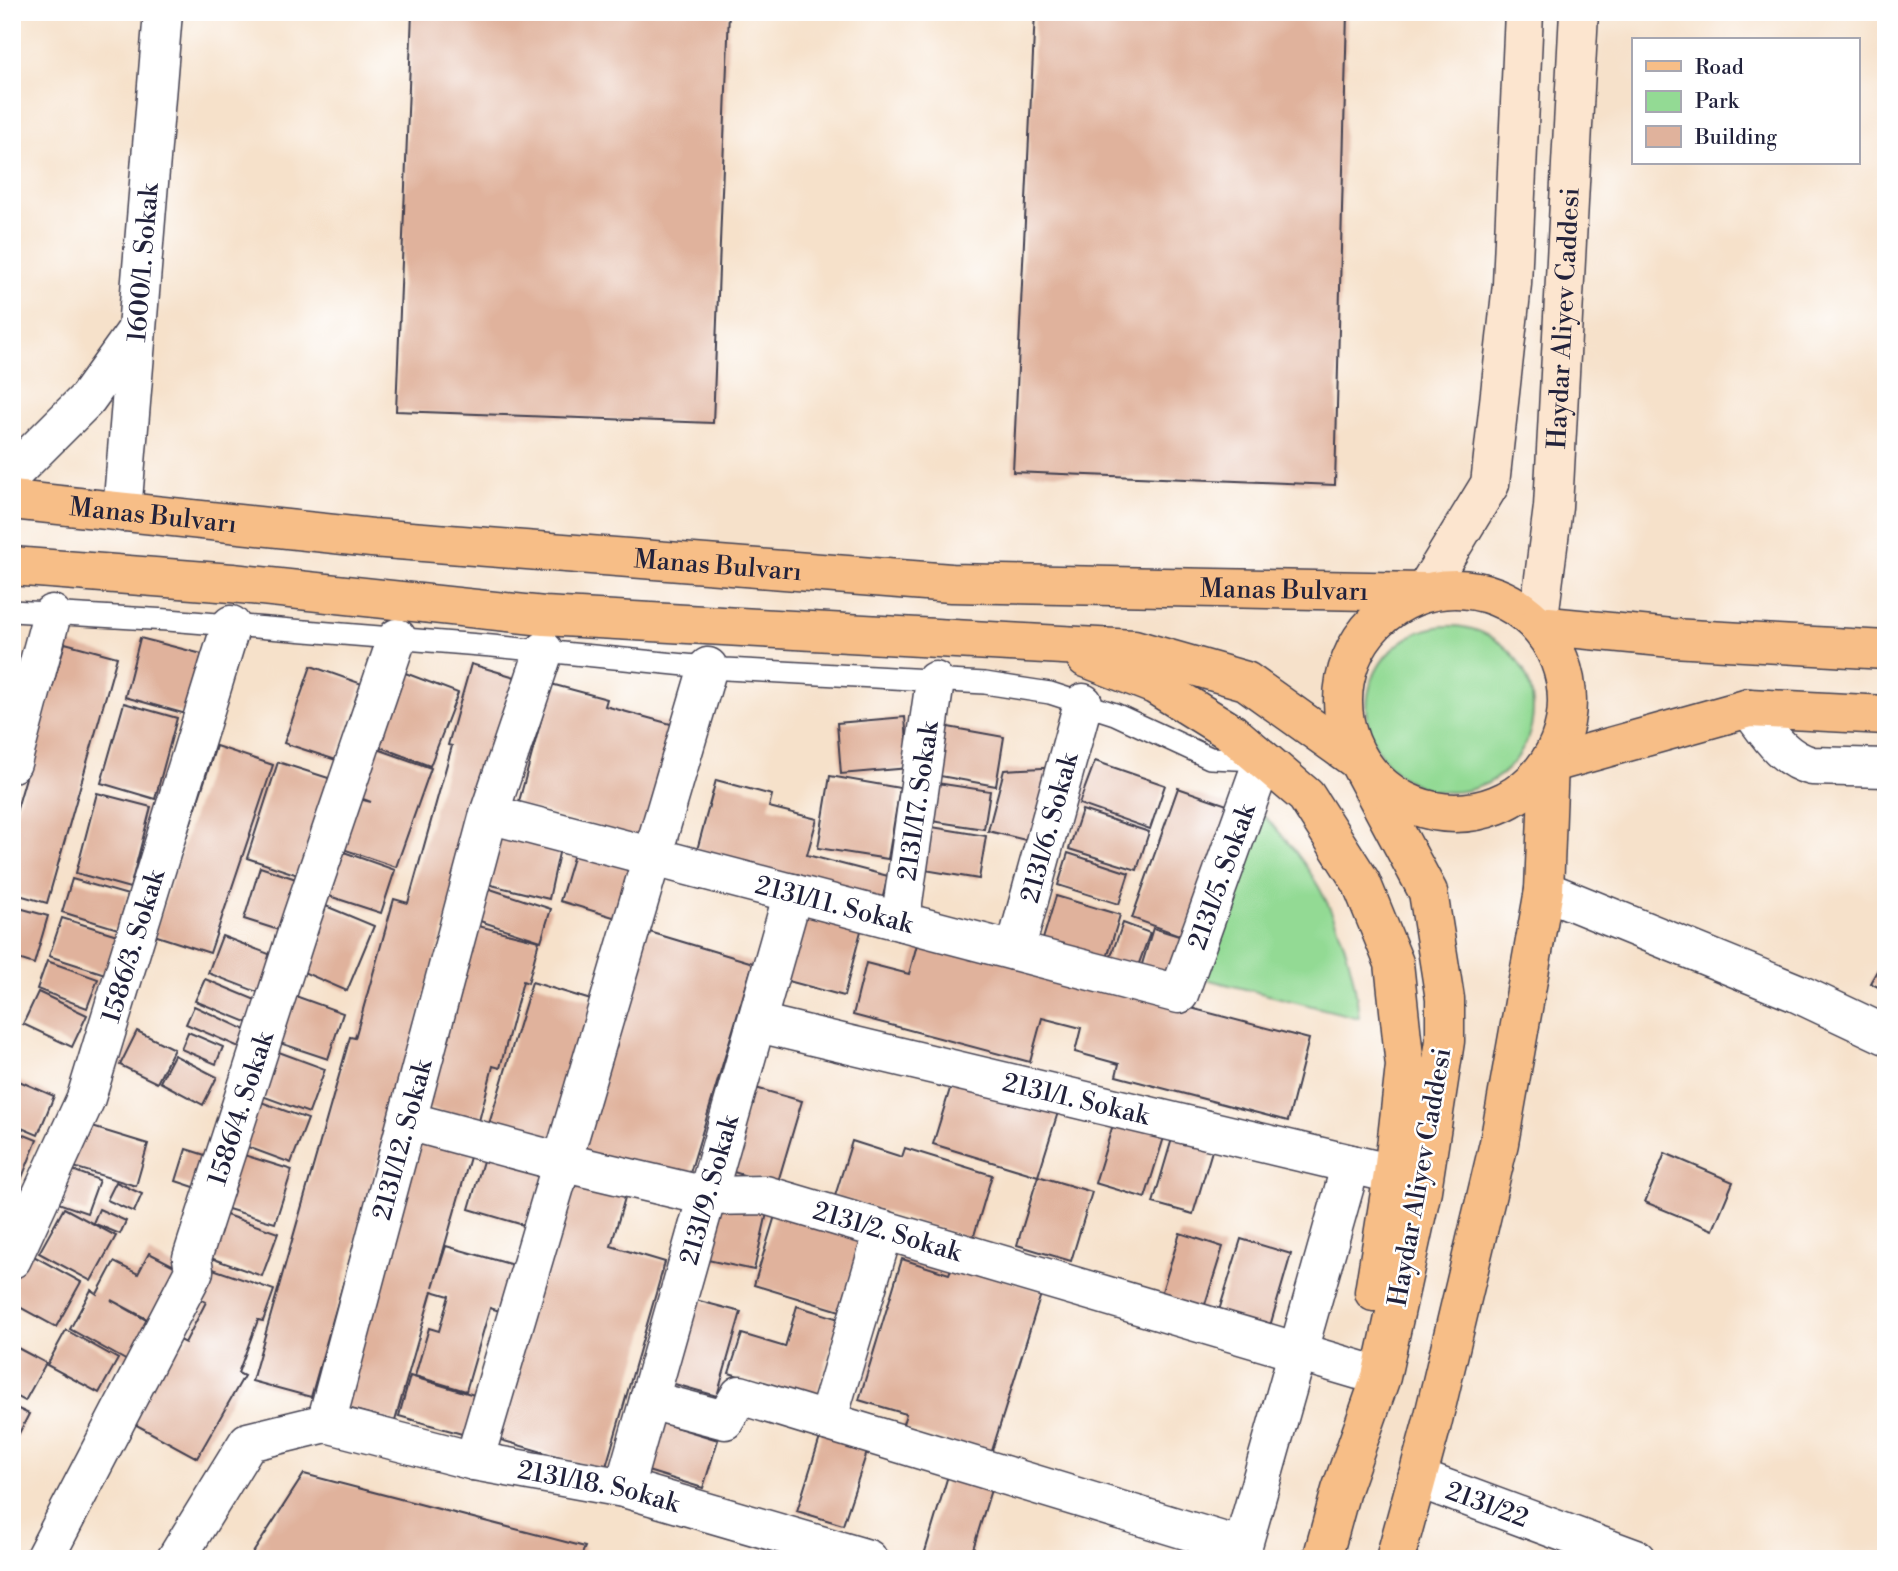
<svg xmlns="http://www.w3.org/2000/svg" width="1898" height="1571" font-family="'Libre Bodoni',serif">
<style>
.green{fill:#93da94;stroke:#5a7e68;stroke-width:2}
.building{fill:#e0b29c}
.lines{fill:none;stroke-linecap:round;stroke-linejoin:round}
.lane-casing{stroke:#423f50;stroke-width:24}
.street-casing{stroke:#423f50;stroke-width:41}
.secondary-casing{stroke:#423f50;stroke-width:41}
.primary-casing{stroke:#423f50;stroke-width:41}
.lane{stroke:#fff;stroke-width:21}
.street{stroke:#fff;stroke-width:38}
.secondary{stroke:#fce5cf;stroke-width:38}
.primary{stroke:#f7be87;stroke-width:38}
.labels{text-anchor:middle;stroke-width:5;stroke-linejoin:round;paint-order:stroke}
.street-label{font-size:26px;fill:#22223b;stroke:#fff}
</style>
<rect width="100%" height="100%" fill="#fff"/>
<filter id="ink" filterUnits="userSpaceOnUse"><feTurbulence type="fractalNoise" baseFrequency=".0143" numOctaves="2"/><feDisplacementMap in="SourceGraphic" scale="14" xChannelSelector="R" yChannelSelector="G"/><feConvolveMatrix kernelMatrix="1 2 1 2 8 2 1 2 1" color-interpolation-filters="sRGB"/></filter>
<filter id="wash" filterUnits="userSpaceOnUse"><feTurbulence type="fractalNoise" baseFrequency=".00686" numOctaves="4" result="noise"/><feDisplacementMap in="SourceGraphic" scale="28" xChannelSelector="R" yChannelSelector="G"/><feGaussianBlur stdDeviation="1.57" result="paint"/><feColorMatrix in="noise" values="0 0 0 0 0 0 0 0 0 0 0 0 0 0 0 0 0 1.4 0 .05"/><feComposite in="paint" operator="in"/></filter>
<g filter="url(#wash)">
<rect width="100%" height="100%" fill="#f6e1ca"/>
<g class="green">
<circle cx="1450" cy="709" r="83"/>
<path d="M 1252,805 C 1315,861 1352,935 1359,1018 L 1194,976 Z"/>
</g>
<g id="blocks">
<g class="building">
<path d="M 412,12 L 729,12 L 713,423 L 396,411 Z"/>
<path d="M 1035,12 L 1347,12 L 1335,485 L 1013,472 Z"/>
<path d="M 140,638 L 202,654 L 186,714 L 125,697 Z"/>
<path d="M 65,643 L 117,657 L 47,903 L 12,893 L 12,826 Z"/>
<path d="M 471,664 L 515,677 L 311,1397 L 252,1381 L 350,1037 L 355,1038 L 394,899 L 408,903 L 452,746 L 448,745 Z"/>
<path d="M 311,666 L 362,684 L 336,760 L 284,743 Z"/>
<path d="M 400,671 L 458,693 L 430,766 L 372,744 Z"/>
<path d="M 551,684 L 607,699 L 605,706 L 678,726 L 647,840 L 518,805 Z"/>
<path d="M 124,703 L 177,718 L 155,799 L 101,783 Z"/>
<path d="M 905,717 L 909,768 L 841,774 L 837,723 Z"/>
<path d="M 937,725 L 1004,737 L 996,786 L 929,774 Z"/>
<path d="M 216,746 L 273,765 L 210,953 L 154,935 Z"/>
<path d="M 372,747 L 431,768 L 396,867 L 337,847 L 355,798 L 371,802 L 355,796 Z"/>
<path d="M 1095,761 L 1165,785 L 1150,829 L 1079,804 Z"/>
<path d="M 278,762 L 344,783 L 313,880 L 247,858 Z"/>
<path d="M 1062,767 L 1042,844 L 988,831 L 1004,770 Z"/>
<path d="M 830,776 L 900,788 L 888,859 L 818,848 Z"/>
<path d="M 716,780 L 772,795 L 769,807 L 817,819 L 807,855 L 888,876 L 880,908 L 697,850 Z"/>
<path d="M 930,782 L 990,791 L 984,829 L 925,820 Z"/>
<path d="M 1178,788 L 1230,806 L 1185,937 L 1132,918 Z"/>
<path d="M 97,793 L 151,807 L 130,888 L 76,873 Z"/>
<path d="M 1082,810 L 1149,832 L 1137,870 L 1069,849 Z"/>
<path d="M 501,825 L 562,839 L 549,899 L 487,884 Z"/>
<path d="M 926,826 L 986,836 L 979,879 L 919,869 Z"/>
<path d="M 577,844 L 637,862 L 620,919 L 560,901 Z"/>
<path d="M 338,850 L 395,870 L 381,913 L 323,894 Z"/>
<path d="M 1068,853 L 1129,873 L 1119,904 L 1058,885 Z"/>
<path d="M 260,867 L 308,883 L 291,934 L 244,919 Z"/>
<path d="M 72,879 L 128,895 L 118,929 L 62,912 Z"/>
<path d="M 484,887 L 551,909 L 541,941 L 474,919 Z"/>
<path d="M 1056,896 L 1120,915 L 1104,968 L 1040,949 Z"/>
<path d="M 321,904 L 374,926 L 347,991 L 294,968 Z"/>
<path d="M 12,906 L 48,916 L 34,964 L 12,957 Z"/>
<path d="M 799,911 L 862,927 L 844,996 L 781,979 Z"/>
<path d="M 62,918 L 117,935 L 105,974 L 49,956 Z"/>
<path d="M 1123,923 L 1150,933 L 1134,977 L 1107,967 Z"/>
<path d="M 470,924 L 539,941 L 528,983 L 523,981 L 500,1068 L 493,1066 L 479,1121 L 422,1107 Z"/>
<path d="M 1153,928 L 1182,937 L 1169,983 L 1139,974 Z"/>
<path d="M 643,930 L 753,963 L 687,1183 L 577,1150 Z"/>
<path d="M 222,936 L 282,959 L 268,996 L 208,973 Z"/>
<path d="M 919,937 L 1309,1039 L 1288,1121 L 1116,1076 L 1119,1064 L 1075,1052 L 1081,1028 L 1042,1018 L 1030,1062 L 853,1015 L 866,963 L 909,974 Z"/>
<path d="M 1886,955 L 1886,991 L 1870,983 Z"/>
<path d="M 47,961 L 98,979 L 87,1008 L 37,989 Z"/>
<path d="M 205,979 L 258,1001 L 249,1023 L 195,1001 Z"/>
<path d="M 532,982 L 594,1001 L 551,1143 L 489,1124 Z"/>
<path d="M 38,992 L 87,1015 L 72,1047 L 23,1024 Z"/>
<path d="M 287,993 L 343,1013 L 328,1059 L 271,1040 Z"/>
<path d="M 194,1006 L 246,1030 L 239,1047 L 186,1024 Z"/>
<path d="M 137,1031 L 174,1049 L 157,1083 L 120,1065 Z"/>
<path d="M 188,1032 L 223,1047 L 216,1064 L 181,1049 Z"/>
<path d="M 268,1048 L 325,1069 L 309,1113 L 251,1092 Z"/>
<path d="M 174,1055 L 217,1077 L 203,1105 L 160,1082 Z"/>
<path d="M 954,1076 L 1059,1109 L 1038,1176 L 933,1144 Z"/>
<path d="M 12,1078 L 54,1096 L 38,1135 L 12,1124 Z"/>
<path d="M 752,1087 L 802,1101 L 777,1185 L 727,1170 Z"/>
<path d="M 250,1098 L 308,1119 L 291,1163 L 234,1142 Z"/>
<path d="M 1116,1115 L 1166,1131 L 1145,1198 L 1095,1183 Z"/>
<path d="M 89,1126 L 148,1144 L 136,1186 L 67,1165 Z"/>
<path d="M 12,1130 L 37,1140 L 21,1180 L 12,1176 Z"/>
<path d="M 1174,1132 L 1214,1144 L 1193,1214 L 1153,1203 Z"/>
<path d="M 414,1134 L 472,1150 L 433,1287 L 446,1246 L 517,1266 L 503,1312 L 490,1308 L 466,1391 L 415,1376 L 429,1328 L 439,1331 L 449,1296 L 432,1291 L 395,1421 L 337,1405 Z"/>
<path d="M 852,1141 L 902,1157 L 905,1148 L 992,1175 L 973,1239 L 835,1196 Z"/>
<path d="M 487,1147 L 549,1165 L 530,1227 L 469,1209 Z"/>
<path d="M 186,1149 L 208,1156 L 197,1188 L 176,1181 Z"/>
<path d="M 231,1151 L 292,1170 L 275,1223 L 215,1205 Z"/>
<path d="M 1665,1153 L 1733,1182 L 1713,1230 L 1645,1202 Z"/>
<path d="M 67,1168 L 99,1180 L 87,1213 L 55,1202 Z"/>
<path d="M 1038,1176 L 1092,1192 L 1071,1261 L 1017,1245 Z"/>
<path d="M 570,1178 L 626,1194 L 611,1246 L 665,1262 L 605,1470 L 494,1438 Z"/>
<path d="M 116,1182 L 142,1194 L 134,1212 L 107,1200 Z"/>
<path d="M 12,1185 L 20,1188 L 12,1207 Z"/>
<path d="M 715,1202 L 767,1213 L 754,1270 L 703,1259 Z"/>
<path d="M 64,1208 L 116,1236 L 91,1281 L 39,1253 Z"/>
<path d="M 99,1209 L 126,1221 L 120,1234 L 93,1223 Z"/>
<path d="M 777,1209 L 863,1236 L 840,1311 L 754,1285 Z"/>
<path d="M 212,1210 L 278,1233 L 262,1276 L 196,1253 Z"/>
<path d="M 1180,1233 L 1223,1247 L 1202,1314 L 1159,1301 Z"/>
<path d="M 1241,1239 L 1291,1254 L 1268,1333 L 1217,1317 Z"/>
<path d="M 28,1253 L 81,1282 L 56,1327 L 12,1303 L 12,1282 Z"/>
<path d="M 149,1253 L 188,1273 L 160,1326 L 111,1300 L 153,1324 L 131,1363 L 70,1329 L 91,1290 L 97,1294 L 114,1262 L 138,1274 Z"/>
<path d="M 902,1259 L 949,1274 L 953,1264 L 1042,1291 L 991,1454 L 902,1427 L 906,1414 L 859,1400 Z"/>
<path d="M 210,1268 L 274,1290 L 263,1321 L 258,1320 L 238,1373 L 244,1376 L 197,1458 L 131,1422 L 177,1339 L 185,1343 L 206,1302 L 200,1299 Z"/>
<path d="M 688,1298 L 741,1312 L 717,1396 L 664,1381 Z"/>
<path d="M 797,1306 L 839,1319 L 815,1399 L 729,1373 L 742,1334 L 785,1347 Z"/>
<path d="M 66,1330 L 118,1359 L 99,1393 L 47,1365 Z"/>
<path d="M 12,1345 L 46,1363 L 25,1401 L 12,1394 Z"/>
<path d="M 410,1376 L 481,1397 L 469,1436 L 399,1416 Z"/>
<path d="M 12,1406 L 29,1414 L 12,1447 Z"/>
<path d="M 652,1420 L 718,1440 L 703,1488 L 638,1468 Z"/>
<path d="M 824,1425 L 871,1440 L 843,1525 L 797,1511 Z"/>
<path d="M 950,1469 L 993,1483 L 970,1559 L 935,1559 L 924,1555 Z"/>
<path d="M 304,1474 L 585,1547 L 580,1559 L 249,1559 Z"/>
</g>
</g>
</g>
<g filter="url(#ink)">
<use href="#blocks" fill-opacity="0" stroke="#423f50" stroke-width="2"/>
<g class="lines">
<g class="lane-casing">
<path id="lane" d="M 12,611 L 168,620 L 492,646 L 726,669 L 985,683 L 1050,693 L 1115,714 L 1210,758 L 1261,760"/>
</g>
<g class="street-casing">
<g id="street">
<path d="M 12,474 L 87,399 L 136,331"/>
<path id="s1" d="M 122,512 L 163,12"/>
<path d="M 1749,708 C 1767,732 1782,759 1812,766 L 1886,768"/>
<path d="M 12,763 L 52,614"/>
<path id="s2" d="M 489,814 L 1179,994 L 1263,760"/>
<path d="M 1544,890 L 1797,993 L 1886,1035"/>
<path id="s3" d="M 903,922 L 903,902 L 935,681"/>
<path id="s4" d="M 1015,951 L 1083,703"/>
<path id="s5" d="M 758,1023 L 1393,1174"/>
<path id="s6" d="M 408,1121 L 561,1162 L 706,1196 L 765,1195 L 1359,1370"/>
<path id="s7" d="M 12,1259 L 86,1098 L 231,625"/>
<path d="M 649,1400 L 725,1420 L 740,1395 L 1242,1547"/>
<path d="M 827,1421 L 884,1230"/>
<path id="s8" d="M 326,1423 L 474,1461 L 624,1488 L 868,1559"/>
<path d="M 474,1461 L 708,667"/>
<path id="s9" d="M 1417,1478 L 1636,1559"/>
<path id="s10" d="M 624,1488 L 793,893"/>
<path id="s11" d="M 44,1559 L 194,1271 L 192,1258 L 302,917 L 397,638"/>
<path id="s12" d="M 176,1559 L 248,1442 L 326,1423 L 489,814 L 544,651"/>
<path d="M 1239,1559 L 1351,1164"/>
</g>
</g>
<g class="secondary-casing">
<g id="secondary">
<path d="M 1424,592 L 1490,484 L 1512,284 L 1524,12"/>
<path id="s13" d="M 1538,625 L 1553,507 L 1579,12"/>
</g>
</g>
<g class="primary-casing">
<g id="primary">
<path id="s14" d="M 12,500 L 372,538 L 951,583 L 1424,592"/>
<path d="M 12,566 L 232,583 L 544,616 L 1134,649 L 1246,681 L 1358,761 L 1428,892 L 1445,999 L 1445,1041 L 1422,1190 L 1381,1377 L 1341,1490 L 1322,1559"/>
<circle cx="1455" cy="701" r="112"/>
<path d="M 1538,625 L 1672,638 L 1886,650"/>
<path d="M 1086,658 L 1155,685 L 1232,733 L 1306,796 L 1361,882 L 1394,963 L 1405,1066 L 1393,1174 L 1374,1292"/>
<path d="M 1549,764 L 1749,708 L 1886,715"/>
<path d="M 1395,1559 L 1432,1424 L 1499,1143 L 1544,890 L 1549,764"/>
</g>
</g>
<use href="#lane" class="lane"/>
<use href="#street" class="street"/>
<use href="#secondary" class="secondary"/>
<use href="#primary" class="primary"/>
</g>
</g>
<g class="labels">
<g class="street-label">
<text dy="9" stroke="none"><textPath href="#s1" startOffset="250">1600/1. Sokak</textPath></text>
<text dy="9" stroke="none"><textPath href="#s13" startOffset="308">Haydar Aliyev Caddesi</textPath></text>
<text dy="9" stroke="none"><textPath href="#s14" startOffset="142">Manas Bulvarı</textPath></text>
<text dy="9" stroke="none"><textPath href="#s14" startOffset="709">Manas Bulvarı</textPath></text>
<text dy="9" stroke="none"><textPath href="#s14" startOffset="1276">Manas Bulvarı</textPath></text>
<text dy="9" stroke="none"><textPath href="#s3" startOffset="122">2131/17. Sokak</textPath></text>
<text dy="9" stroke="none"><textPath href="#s4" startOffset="128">2131/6. Sokak</textPath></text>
<text dy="9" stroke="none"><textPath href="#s2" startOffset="838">2131/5. Sokak</textPath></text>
<text dy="9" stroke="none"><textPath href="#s2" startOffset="357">2131/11. Sokak</textPath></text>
<text dy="9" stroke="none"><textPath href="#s7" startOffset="336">1586/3. Sokak</textPath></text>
<text dy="9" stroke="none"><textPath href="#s5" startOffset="327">2131/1. Sokak</textPath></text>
<text dy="9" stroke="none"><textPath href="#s11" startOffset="495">1586/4. Sokak</textPath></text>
<text dy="9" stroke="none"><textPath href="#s12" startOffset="511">2131/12. Sokak</textPath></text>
<text transform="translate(1419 1177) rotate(-80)" y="9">Haydar Aliyev Caddesi</text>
<text dy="9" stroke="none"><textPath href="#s10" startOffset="310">2131/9. Sokak</textPath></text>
<text dy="9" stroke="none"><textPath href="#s6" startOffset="494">2131/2. Sokak</textPath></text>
<text dy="9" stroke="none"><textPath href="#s8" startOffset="280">2131/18. Sokak</textPath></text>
<text dy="9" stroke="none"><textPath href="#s9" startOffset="75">2131/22</textPath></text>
</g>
</g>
<rect width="1898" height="1571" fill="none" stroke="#fff" stroke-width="42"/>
<rect x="1632" y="38" width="228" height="126" fill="#ffffff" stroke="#a7a7b1" stroke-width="2"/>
<rect x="1646" y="61" width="35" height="10" fill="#f7be87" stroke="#a7a7b1" stroke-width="2"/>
<text x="1695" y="74" font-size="21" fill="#22223b">Road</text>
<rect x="1646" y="91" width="35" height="21" fill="#93da94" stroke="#a7a7b1" stroke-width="2"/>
<text x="1695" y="108" font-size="21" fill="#22223b">Park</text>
<rect x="1646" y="126" width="35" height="21" fill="#e0b29c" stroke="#a7a7b1" stroke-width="2"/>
<text x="1695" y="144" font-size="21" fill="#22223b">Building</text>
</svg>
